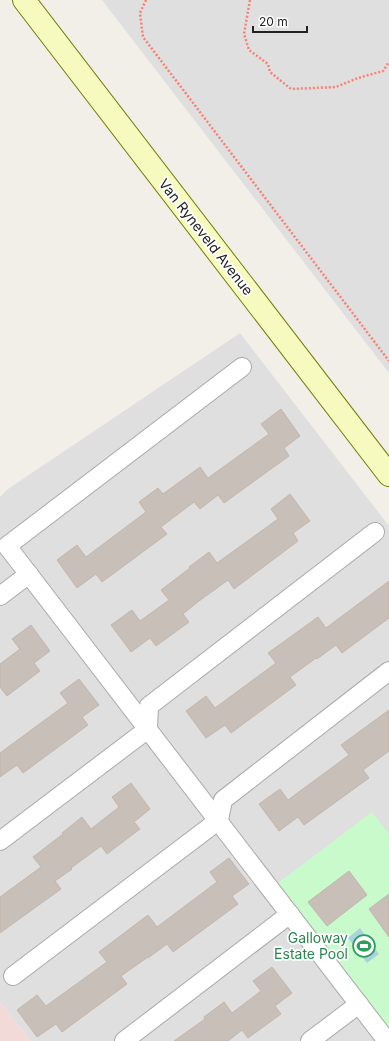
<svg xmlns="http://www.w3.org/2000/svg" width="389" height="1041" font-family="Inter,sans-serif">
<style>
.residential{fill:#e0dfdf}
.commercial{fill:#f2dad9}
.park{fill:#c8facc}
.water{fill:#aad3df}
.building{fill:#c7bfb8;stroke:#c4b6ab}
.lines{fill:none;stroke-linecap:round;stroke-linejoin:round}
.minor-casing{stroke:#a9a9a9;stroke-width:20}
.secondary-casing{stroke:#707d05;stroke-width:24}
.path{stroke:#fa8072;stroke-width:2.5;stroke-dasharray:2 2;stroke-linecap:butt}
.minor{stroke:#fff;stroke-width:18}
.secondary{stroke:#f7fabf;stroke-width:22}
.labels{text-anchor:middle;stroke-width:3.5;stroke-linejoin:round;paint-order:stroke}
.street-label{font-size:14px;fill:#222;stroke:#fff}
.leisure-label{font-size:14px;fill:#27864d;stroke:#fff;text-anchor:end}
</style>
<rect width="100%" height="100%" fill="#f2efe9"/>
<g class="residential">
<path d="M 102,0 L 389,0 L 389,373 Z"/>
<path d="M 240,333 L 389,526 L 389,1041 L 31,1041 L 0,1002 L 0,497 L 8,489 Z"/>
</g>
<path class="commercial" d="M 0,1002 L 31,1041 L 0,1041 Z"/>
<path class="park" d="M 372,812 L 389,834 L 389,1029 L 278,883 Z"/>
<path class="water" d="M 360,928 L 379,954 L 367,963 L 348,938 Z"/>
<g class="building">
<path d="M 281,409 L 300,436 L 284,448 L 289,456 L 224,503 L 218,495 L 200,509 L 194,502 L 161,527 L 167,534 L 102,582 L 96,574 L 77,588 L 57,560 L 77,545 L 86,557 L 146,512 L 139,502 L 158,488 L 163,494 L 200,467 L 208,478 L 269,434 L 261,424 Z"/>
<path d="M 290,494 L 310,521 L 293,533 L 298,541 L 234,589 L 228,580 L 199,601 L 183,614 L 189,622 L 156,646 L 150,638 L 131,652 L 111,625 L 132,610 L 140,621 L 169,600 L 161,590 L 190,568 L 189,567 L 209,552 L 217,563 L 278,519 L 271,509 Z"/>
<path d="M 389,581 L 389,618 L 342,653 L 336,645 L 317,659 L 316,658 L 290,677 L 296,685 L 231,733 L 225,725 L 206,738 L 186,711 L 206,696 L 215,708 L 276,663 L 268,653 L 318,617 L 326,628 Z"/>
<path d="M 31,625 L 50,651 L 34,663 L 40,671 L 7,696 L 0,687 L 0,664 L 20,649 L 12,639 Z"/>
<path d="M 79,679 L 99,705 L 82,717 L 88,725 L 23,773 L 17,765 L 0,777 L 0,753 L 68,703 L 60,693 Z"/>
<path d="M 389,710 L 389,751 L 363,770 L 369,778 L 304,825 L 298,817 L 279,831 L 259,804 L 280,789 L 288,800 L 349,755 L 341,745 Z"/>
<path d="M 131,783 L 150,809 L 134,822 L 140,829 L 107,854 L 101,846 L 71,868 L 72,869 L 55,881 L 61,889 L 0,933 L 0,897 L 41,867 L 33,857 L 63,834 L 62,833 L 82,817 L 91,829 L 119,807 L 112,797 Z"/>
<path d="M 229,858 L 249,884 L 232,896 L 238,904 L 173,952 L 167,944 L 148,958 L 148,957 L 121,976 L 127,984 L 62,1032 L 56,1024 L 37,1037 L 17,1010 L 37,995 L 46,1006 L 107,962 L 99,952 L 148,915 L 157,927 L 217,882 L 210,872 Z"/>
<path d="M 349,871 L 367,895 L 327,926 L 308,902 Z"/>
<path d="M 389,894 L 389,937 L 369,909 Z"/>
<path d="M 272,967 L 292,993 L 275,1006 L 281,1014 L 248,1038 L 242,1030 L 228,1041 L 174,1041 L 205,1019 L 204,1017 L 224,1002 L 232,1013 L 261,991 L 253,981 Z"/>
</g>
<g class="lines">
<g class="minor-casing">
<g id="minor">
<path d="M 242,367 L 7,546 L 387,1041"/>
<path d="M 0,596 L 29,574"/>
<path d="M 0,841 L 148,729 L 149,706 L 375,532"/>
<path d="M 13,976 L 219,820 L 223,800 L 389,671"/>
<path d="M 124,1041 L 290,914"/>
<path d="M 310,1041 L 359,1004"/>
</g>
</g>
<g class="secondary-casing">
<path id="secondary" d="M 24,0 L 389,475"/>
</g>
<g class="path">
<path d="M 146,0 L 140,13 L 143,37 L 389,361"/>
<path d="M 250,0 L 244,34 L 249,50 L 268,64 L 270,72 L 291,89 L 336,87 L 358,78 L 383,71 L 389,62"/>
</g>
<use href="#minor" class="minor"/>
<use href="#secondary" class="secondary"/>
</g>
<defs>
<g id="stadium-ring" transform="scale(1.15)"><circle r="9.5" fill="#fff" stroke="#2e9e5b" stroke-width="1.5"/><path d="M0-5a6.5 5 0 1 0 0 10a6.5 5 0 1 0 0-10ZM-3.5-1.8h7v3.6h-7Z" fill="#2e9e5b"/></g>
</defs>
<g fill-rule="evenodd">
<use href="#stadium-ring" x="364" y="946"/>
</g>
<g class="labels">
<g class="street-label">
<text transform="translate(206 237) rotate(52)" y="5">Van Ryneveld Avenue</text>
</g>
<g class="leisure-label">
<text x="348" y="943">Galloway<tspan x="348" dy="16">Estate Pool</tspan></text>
</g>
</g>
<path d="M253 26v6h54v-6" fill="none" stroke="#222222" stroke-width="2"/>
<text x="259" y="26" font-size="12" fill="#222222" stroke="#ffffff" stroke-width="3" paint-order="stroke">20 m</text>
</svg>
